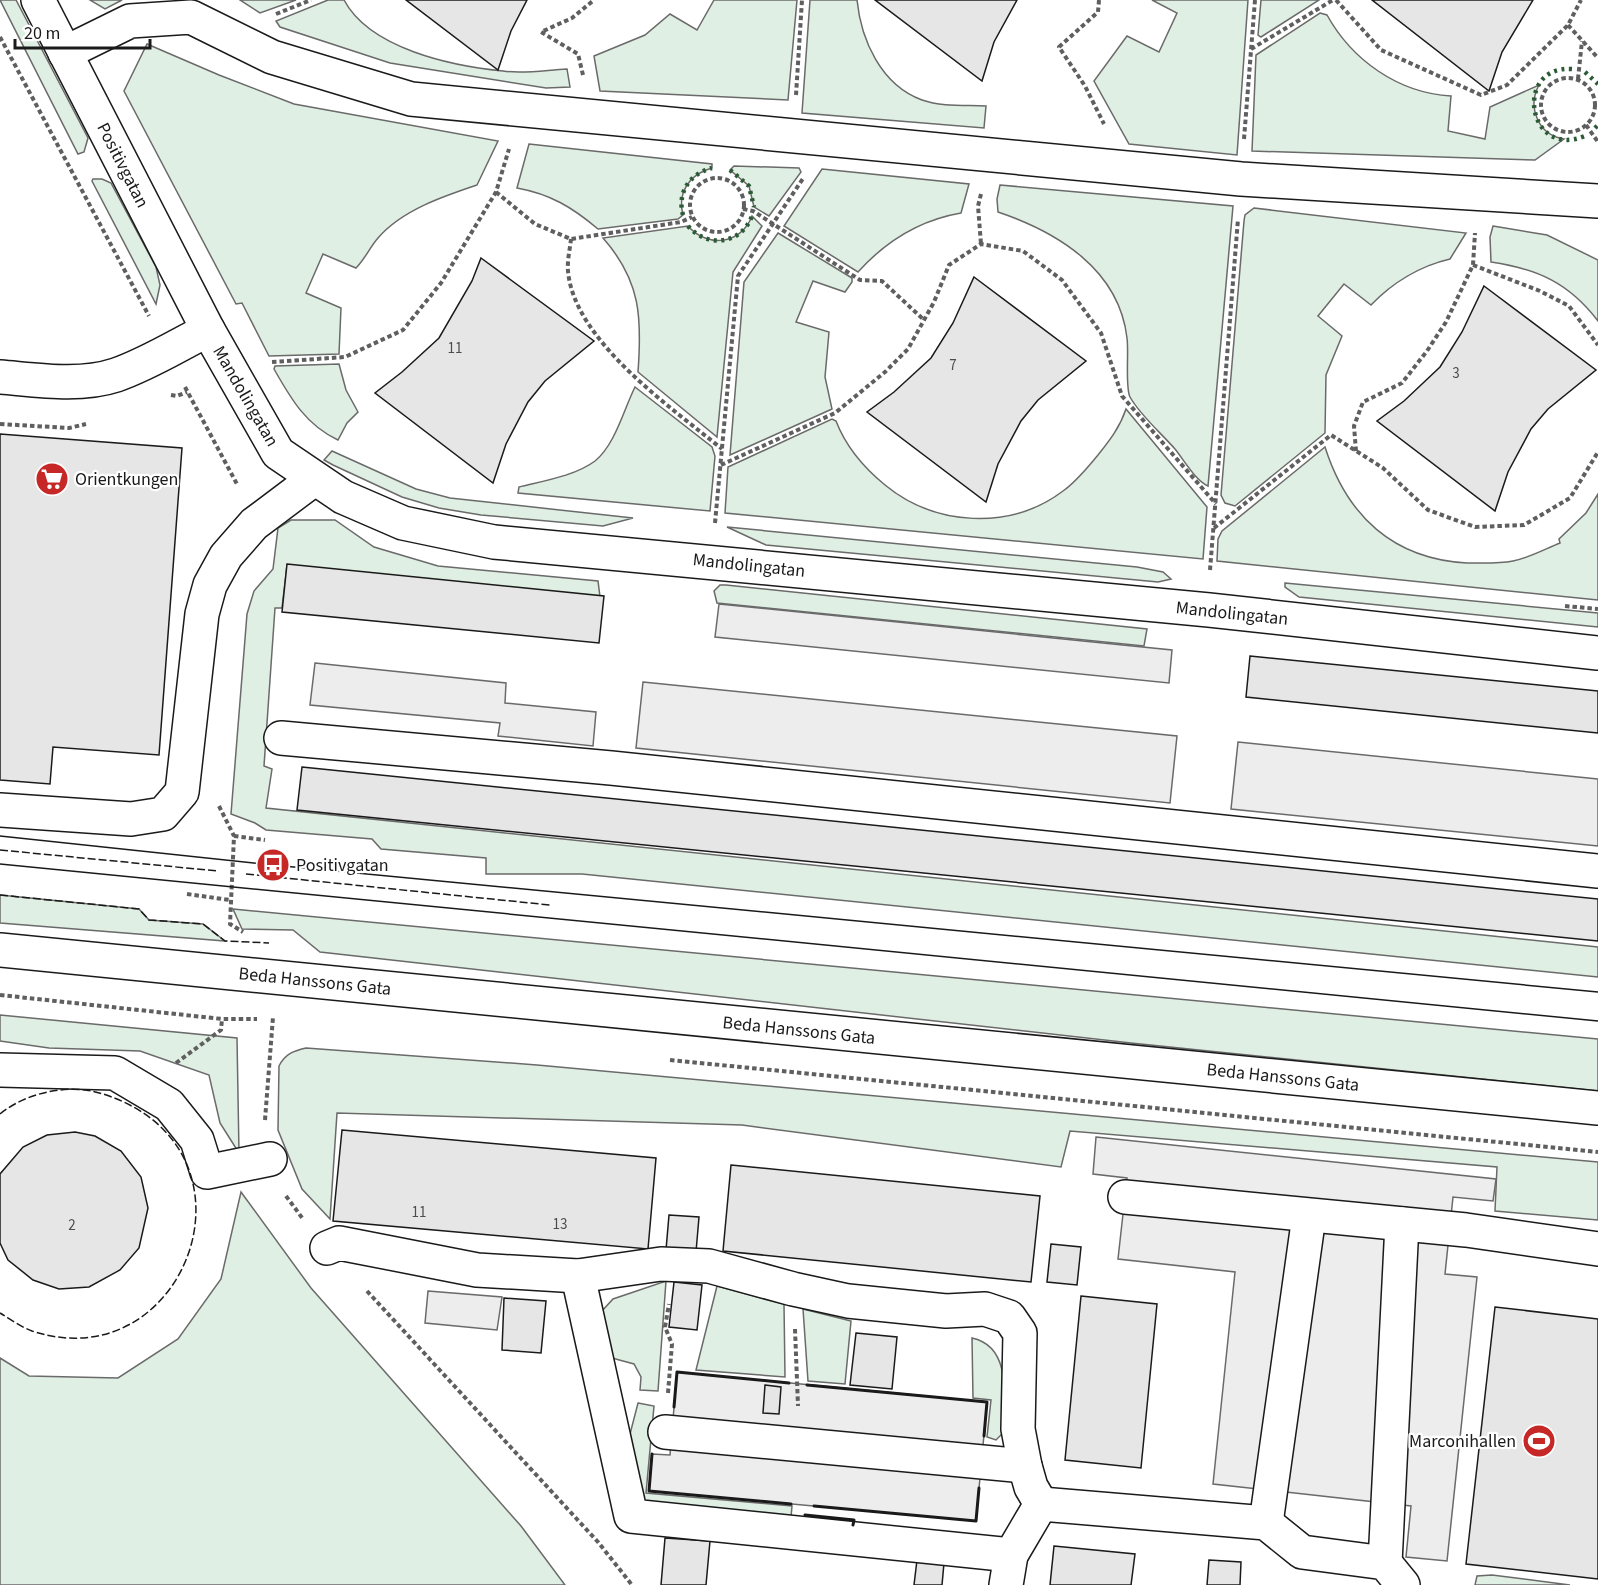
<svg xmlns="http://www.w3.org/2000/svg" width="1598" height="1585" font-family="'Source Sans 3',sans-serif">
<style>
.green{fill:#e0efe3;stroke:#6a6a6a;stroke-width:1.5}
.parking{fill:#ededed;stroke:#6a6a6a;stroke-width:1.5}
.building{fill:#e6e6e6;stroke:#1a1a1a;stroke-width:1.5}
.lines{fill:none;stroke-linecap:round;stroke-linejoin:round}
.minor-casing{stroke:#1a1a1a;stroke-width:36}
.path{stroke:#5f5f5f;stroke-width:4;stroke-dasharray:4.5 3;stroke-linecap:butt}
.minor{stroke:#fff;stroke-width:33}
.tram{stroke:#1a1a1a;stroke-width:1.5}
.hedge{stroke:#2b5a34;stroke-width:4.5;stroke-dasharray:3 4.5;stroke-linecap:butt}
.fence{stroke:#1a1a1a;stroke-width:1.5;stroke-dasharray:8 3;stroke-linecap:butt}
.wall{stroke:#1a1a1a;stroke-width:3}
.labels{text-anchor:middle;stroke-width:4.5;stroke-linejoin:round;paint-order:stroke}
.number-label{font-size:15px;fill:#4d4d4d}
.street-label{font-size:18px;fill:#1a1a1a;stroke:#fff}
.poi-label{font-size:18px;fill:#1a1a1a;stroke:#fff;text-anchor:start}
</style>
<rect width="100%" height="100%" fill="#fff"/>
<g class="green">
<path d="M 0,0 L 16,0 L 88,138 L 84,152 L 78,154 Z"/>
<path d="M 90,0 L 122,0 L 105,9 Z"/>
<path d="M 240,0 L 296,0 L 260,13 Z"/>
<path d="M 328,0 L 344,0 C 370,49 452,66 503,71 C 524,74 546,70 567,69 L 570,87 L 546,88 L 390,63 L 280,27 L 276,21 Z"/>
<path d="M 714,0 L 797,0 L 788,100 L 600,91 L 594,56 L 645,35 L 670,14 L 697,30 Z"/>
<path d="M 810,0 L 857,0 C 861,40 881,85 922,100 C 942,107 965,105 986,106 L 984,128 L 802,113 Z"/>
<path d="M 1152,0 L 1248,0 L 1237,155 L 1129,144 L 1094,81 L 1127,36 L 1159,52 L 1177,13 Z"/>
<path d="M 1261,0 L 1319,0 L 1261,37 L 1258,35 Z"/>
<path d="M 1320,13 L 1327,15 C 1352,60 1398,93 1451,96 L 1448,131 L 1485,139 L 1490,107 L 1539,85 C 1527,107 1538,135 1564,139 L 1535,160 L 1252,151 L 1256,55 Z"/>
<path d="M 147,44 L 219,75 L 294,104 L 498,141 L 477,185 C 444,196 402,210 378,238 C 370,247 365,259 356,268 L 323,254 L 306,293 L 341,308 L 339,354 L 269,356 L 242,303 L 236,304 L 124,91 Z"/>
<path d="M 529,144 L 712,164 L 712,168 C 689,174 677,193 683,215 L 678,219 L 598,229 C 572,207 550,194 517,188 Z"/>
<path d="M 734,166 L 799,168 L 801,172 L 769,216 L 754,207 L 749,186 L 730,170 Z"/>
<path d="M 822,169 L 969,184 L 961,213 C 920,220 886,241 858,272 L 784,226 Z"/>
<path d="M 93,179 L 102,179 L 111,183 L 156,267 L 160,285 L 156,304 L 92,181 Z"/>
<path d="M 1000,185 L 1233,206 L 1208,486 C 1195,480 1184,460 1175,449 C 1161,433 1140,415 1130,397 C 1125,388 1129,351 1127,338 C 1119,269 1057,232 998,212 L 997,199 Z"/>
<path d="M 1254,208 L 1466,233 L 1450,259 C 1420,266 1392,283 1371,305 L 1344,284 L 1318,316 L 1342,336 L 1326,375 L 1325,433 L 1235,506 L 1225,503 L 1221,495 L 1244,221 L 1245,215 Z"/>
<path d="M 752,216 L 762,226 L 733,272 L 717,437 L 638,372 C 642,318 641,281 603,238 L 688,226 C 707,248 741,245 752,216 Z"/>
<path d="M 1493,226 L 1547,235 L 1598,260 L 1598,321 C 1569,283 1538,269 1491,262 L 1490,237 Z"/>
<path d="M 778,233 L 852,278 L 852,282 L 845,292 L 813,281 L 796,322 L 829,332 L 825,377 L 832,409 L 730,455 L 744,282 Z"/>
<path d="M 339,364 L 346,390 L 358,412 L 347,423 L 338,440 C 306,425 291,399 274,369 L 275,366 Z"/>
<path d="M 635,387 L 712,447 L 715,456 L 710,511 L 518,493 L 519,487 C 543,481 575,476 595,461 C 615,445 624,409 635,387 Z"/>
<path d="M 1126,409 L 1207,507 L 1203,559 L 725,513 L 728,467 L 832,419 L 836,421 C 846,447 863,467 885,485 C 935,526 1010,531 1063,491 C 1077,481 1087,468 1098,455 C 1110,440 1120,427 1126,409 Z"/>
<path d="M 1325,447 C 1347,516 1393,559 1467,563 C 1482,563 1498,564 1513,561 C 1529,558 1545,549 1560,543 L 1559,539 L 1586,513 L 1598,494 L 1598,600 L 1217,561 L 1218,539 L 1222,531 Z"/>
<path d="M 332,451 L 416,489 L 450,498 L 633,518 L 603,526 L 481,515 L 439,508 L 402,497 L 333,465 L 324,460 Z"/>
<path d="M 291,520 L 335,520 L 374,547 L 438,566 L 598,581 L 600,597 L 287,565 L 282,608 L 275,608 L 264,766 L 272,769 L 266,808 L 1598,947 L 1598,977 L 582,874 L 486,874 L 486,858 L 381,849 L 372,839 L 266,830 L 255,823 L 231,814 L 247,614 L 254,591 L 273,569 L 278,528 Z"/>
<path d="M 727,527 L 1137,567 L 1163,572 L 1171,579 L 1158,582 L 766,545 Z"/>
<path d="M 1285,583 L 1598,613 L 1598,627 L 1299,597 L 1285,587 Z"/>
<path d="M 726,585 L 1147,629 L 1144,646 L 717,603 L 714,591 L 720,585 Z"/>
<path d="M 0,895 L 139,909 L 149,920 L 203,924 L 225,941 L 0,923 Z"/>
<path d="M 233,909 L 1598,1039 L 1598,1091 L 1131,1043 L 320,952 L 293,930 L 242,929 Z"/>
<path d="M 0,1015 L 237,1038 L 239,1153 L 220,1123 L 209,1075 L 140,1051 L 49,1048 L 0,1041 Z"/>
<path d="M 306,1048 L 537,1065 L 1598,1162 L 1598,1220 L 1495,1211 L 1497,1167 L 1070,1131 L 1061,1167 L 742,1125 L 337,1113 L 330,1219 L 302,1189 L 278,1130 L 279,1066 C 285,1054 293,1051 306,1048 Z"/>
<path d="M 241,1192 L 311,1288 L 521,1526 L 565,1585 L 0,1585 L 0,1358 L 29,1376 L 118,1378 L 178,1339 L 221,1279 Z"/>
<path d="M 666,1281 L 658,1391 L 640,1390 L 641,1377 L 634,1364 L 608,1357 L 601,1312 L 613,1299 Z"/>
<path d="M 717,1286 L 784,1304 L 785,1377 L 696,1370 Z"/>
<path d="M 803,1309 L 851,1321 L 845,1384 L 808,1381 Z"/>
<path d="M 972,1338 C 1014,1347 1003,1402 1003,1433 L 996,1440 L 987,1437 L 991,1400 L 973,1398 Z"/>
<path d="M 638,1403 L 654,1406 L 646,1493 L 792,1506 L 791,1517 L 645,1501 L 632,1485 L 622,1465 Z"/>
<path d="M 1492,1575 L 1570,1585 L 1475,1585 L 1477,1576 Z"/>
</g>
<g class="parking">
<path d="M 719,604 L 1172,650 L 1169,683 L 715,637 Z"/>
<path d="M 315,663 L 506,683 L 505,703 L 596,712 L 593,746 L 498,736 L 500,723 L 310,705 Z"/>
<path d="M 643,682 L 1177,736 L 1170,803 L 636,748 Z"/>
<path d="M 1238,742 L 1598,779 L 1598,846 L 1231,809 Z"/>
<path d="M 1096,1137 L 1496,1179 L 1493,1201 L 1453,1197 L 1445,1274 L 1477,1277 L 1447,1561 L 1406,1557 L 1411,1506 L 1213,1484 L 1235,1272 L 1118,1259 L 1127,1178 L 1093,1174 Z"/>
<path d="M 428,1291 L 502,1297 L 497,1330 L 425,1323 Z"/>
<path d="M 677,1372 L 987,1402 L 976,1521 L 649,1491 L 652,1454 L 670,1455 Z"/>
</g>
<g class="building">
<path d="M 406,0 L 527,0 L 511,31 L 498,70 Z"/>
<path d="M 875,0 L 1017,0 L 994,42 L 982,81 Z"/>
<path d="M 1372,0 L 1533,0 L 1502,52 L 1489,91 Z"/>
<path d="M 481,258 L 594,341 L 545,381 L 528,402 L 506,444 L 493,483 L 375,393 L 402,372 L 439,338 L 472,281 Z"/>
<path d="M 974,277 L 1086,361 L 1038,400 L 1021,421 L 998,464 L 986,502 L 867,412 L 894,392 L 931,358 L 953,323 Z"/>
<path d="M 1484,286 L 1596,370 L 1548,409 L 1531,429 L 1508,472 L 1495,511 L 1377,421 L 1404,401 L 1440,367 L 1462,332 Z"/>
<path d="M 0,434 L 182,448 L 159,755 L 53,747 L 50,784 L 0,780 Z"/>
<path d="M 287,564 L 604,596 L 599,643 L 282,612 Z"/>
<path d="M 1250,656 L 1598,691 L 1598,733 L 1246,697 Z"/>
<path d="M 302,767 L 1598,899 L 1598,941 L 297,810 Z"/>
<path d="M 342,1130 L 656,1158 L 648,1249 L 333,1221 Z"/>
<path d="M 75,1132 L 95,1136 L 121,1151 L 141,1177 L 148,1208 L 139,1248 L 120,1270 L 89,1287 L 59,1289 L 33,1280 L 8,1260 L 0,1243 L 0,1174 L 23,1147 L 47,1135 Z"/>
<path d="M 731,1165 L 1040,1196 L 1031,1282 L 723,1251 Z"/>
<path d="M 669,1215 L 699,1217 L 696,1252 L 666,1250 Z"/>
<path d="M 1051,1244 L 1081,1247 L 1077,1285 L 1047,1282 Z"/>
<path d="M 674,1282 L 702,1285 L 697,1330 L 669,1327 Z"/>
<path d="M 1081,1296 L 1157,1304 L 1141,1468 L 1065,1460 Z"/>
<path d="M 504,1298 L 546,1301 L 541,1353 L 502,1350 Z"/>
<path d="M 1495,1307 L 1598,1319 L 1598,1579 L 1466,1564 Z"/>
<path d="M 856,1333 L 897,1337 L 892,1389 L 850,1385 Z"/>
<path d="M 765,1385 L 781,1387 L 779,1414 L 763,1413 Z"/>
<path d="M 665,1538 L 710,1541 L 706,1585 L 661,1585 Z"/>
<path d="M 1054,1546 L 1135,1554 L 1131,1585 L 1050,1585 Z"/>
<path d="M 917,1560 L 944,1563 L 942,1585 L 914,1585 Z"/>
<path d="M 1209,1560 L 1241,1562 L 1240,1585 L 1207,1585 Z"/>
</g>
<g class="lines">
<g class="minor-casing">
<g id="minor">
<path d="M 38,0 L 208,330"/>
<path d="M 65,53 L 130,21 L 191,17 L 272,57 L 411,99 L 1241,179 L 1598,201"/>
<path d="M 0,377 C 37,380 80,387 116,375 C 148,364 178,345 208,330 L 278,453 L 343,497 L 403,523 L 494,542 L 1209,610 L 1598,653"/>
<path d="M 281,738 L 611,768 L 1598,871"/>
<path d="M 0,810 L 131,819 L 163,814 L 182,792 L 202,614 L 210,585 L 226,556 L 254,524 L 314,479"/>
<path d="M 0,950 L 1598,1108"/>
<path d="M 0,1070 L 115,1073 L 169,1105 L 197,1140 L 207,1172 L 270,1159"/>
<path d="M 1125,1197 L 1466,1230 L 1598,1249"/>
<path d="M 327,1248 L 339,1243 L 477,1270 L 578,1276 L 661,1264 L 709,1266 L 793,1289 L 848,1301 L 946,1311 L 985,1309 L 1009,1317 L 1020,1333 L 1018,1429 L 1025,1466 L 1031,1487 L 1041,1504 L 1011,1555 L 1006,1585"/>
<path d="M 578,1276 L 631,1516 L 1011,1555"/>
<path d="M 665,1432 L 1025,1466"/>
<path d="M 1041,1504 L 1266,1523 L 1302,1552 L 1385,1563 L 1403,1585"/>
<path d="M 1266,1523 L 1309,1216"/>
<path d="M 1385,1563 L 1402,1224"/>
</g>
</g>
<g class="path">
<path d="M 1099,0 L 1098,12 L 1059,47 L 1085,86 L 1104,124"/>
<path d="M 1336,0 L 1381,50 L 1481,95 L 1507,85 L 1568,25 L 1581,0"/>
<path d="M 276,14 L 311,0"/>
<path d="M 1568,25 L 1598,58"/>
<path d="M 0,37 L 149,316"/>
<path d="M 1251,49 L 1333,0"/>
<path d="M 583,75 L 578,54 L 541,32 L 572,18 L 594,0"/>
<circle cx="1568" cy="105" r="27"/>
<path d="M 1578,79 L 1582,41"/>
<path d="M 796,95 L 802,0"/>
<path d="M 1586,125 L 1598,142"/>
<path d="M 1244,139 L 1255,0"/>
<circle cx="717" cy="205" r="27"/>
<path d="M 496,192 L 535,224 L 571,239 L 681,222 L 692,217"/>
<path d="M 981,194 L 978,206 L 981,244"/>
<path d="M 743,209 L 753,211 L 860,280 L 882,281 L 924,320"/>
<path d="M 571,239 C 570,249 567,261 568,271 C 574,341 672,408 722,449"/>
<path d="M 1473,265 L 1540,291 L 1569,306 L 1598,345"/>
<path d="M 272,362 L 345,357 L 403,330 L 441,283 L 496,192 L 509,149"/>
<path d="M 185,387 L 238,486"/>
<path d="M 171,395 L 177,396 L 187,392"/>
<path d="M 0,424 L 69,428 L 86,424"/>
<path d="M 1356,451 L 1354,426 L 1363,402 L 1402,383 L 1427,351 L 1446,322 L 1473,265 L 1475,233"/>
<path d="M 721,465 L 835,413 L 885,372 L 908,349 L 934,302 L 949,265 L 981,244 L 1023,251 L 1062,280 L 1101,333 L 1122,396 L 1216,504"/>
<path d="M 715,523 L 738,276 L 804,177"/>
<path d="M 1214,528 L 1331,435 L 1383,468 L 1428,510 L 1475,527 L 1524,525 L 1570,498 L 1598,452"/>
<path d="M 1210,570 L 1238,219"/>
<path d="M 1565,606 L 1598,609"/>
<path d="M 219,806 L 234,836 L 230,924 L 243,932"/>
<path d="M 234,836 L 265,840"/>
<path d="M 187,894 L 230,900"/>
<path d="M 0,995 L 222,1019 L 257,1019"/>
<path d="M 670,1060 L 1598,1152"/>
<path d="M 176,1063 L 221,1030 L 222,1019"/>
<path d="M 265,1120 L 273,1017"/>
<path d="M 286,1196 L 303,1219"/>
<path d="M 367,1291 L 598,1542 L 632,1585"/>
<path d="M 795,1329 L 798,1406"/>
<path d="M 668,1393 L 672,1344 L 665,1327 L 669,1304"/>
</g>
<use href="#minor" class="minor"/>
<g class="tram">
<path d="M 0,836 L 273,865 L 1598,992"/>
<path d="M 0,864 L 1598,1021"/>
</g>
<g class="hedge">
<path d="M 1572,69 C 1513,65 1527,160 1585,136"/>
<path d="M 1585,72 L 1598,84"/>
<path d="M 1595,128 L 1598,125"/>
<path d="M 730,170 L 749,186 L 754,207"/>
<path d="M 683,215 C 677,193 689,174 712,168"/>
<path d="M 688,226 C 707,248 741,245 752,216"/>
</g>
<g class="fence">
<path d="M 0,850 L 218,871"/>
<path d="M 246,874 L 550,905"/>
<path d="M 0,895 L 139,909 L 149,920 L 203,924 L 225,941 L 269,943"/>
<path d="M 0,1114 C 27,1092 70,1083 103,1094 C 273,1148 186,1382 32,1331 C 21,1327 10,1319 0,1313"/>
</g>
<g class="wall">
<path d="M 807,1385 L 987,1402 L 984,1436"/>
<path d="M 674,1407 L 677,1372 L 789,1383"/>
<path d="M 652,1454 L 649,1491 L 791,1504"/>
<path d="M 814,1506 L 976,1521 L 979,1488"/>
<path d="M 805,1515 L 854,1520 L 853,1525"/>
</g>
</g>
<defs>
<g id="supermarket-disc" transform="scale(1.725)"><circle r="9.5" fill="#c62828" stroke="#fff"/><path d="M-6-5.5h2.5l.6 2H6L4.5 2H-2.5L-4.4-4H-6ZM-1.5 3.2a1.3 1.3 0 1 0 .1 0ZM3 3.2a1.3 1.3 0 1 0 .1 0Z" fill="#fff"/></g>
<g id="bus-disc" transform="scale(1.725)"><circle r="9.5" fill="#c62828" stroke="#fff"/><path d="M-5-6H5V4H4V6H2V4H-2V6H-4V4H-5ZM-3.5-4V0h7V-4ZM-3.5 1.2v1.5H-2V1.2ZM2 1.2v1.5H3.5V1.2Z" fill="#fff"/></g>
<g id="stadium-disc" transform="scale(1.725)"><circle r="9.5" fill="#c62828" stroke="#fff"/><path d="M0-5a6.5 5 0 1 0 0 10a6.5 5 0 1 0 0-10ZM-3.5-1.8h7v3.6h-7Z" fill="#fff"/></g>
</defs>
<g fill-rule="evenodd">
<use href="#supermarket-disc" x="52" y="479"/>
<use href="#bus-disc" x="273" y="865"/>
<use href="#stadium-disc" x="1539" y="1441"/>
</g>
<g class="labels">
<g class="number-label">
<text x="455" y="353">11</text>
<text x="953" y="370">7</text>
<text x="1456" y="378">3</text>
<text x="419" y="1217">11</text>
<text x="560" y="1229">13</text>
<text x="72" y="1230">2</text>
</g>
<g class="street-label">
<text transform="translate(123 165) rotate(63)" y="6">Positivgatan</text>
<text transform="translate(246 396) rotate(60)" y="6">Mandolingatan</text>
<text transform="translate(749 565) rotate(6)" y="6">Mandolingatan</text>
<text transform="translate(1232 613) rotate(6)" y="6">Mandolingatan</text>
<text transform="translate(315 981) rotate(6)" y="6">Beda Hanssons Gata</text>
<text transform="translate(799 1030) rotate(6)" y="6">Beda Hanssons Gata</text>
<text transform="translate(1283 1077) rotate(6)" y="6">Beda Hanssons Gata</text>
</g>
<g class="poi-label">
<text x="75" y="485">Orientkungen</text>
<text x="296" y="871">Positivgatan</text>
<text x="1516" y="1447" text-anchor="end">Marconihallen</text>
</g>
</g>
<path d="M15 39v9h135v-9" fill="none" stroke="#1a1a1a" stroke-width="3"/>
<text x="24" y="39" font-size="18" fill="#1a1a1a" stroke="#ffffff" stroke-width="4.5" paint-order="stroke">20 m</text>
</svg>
